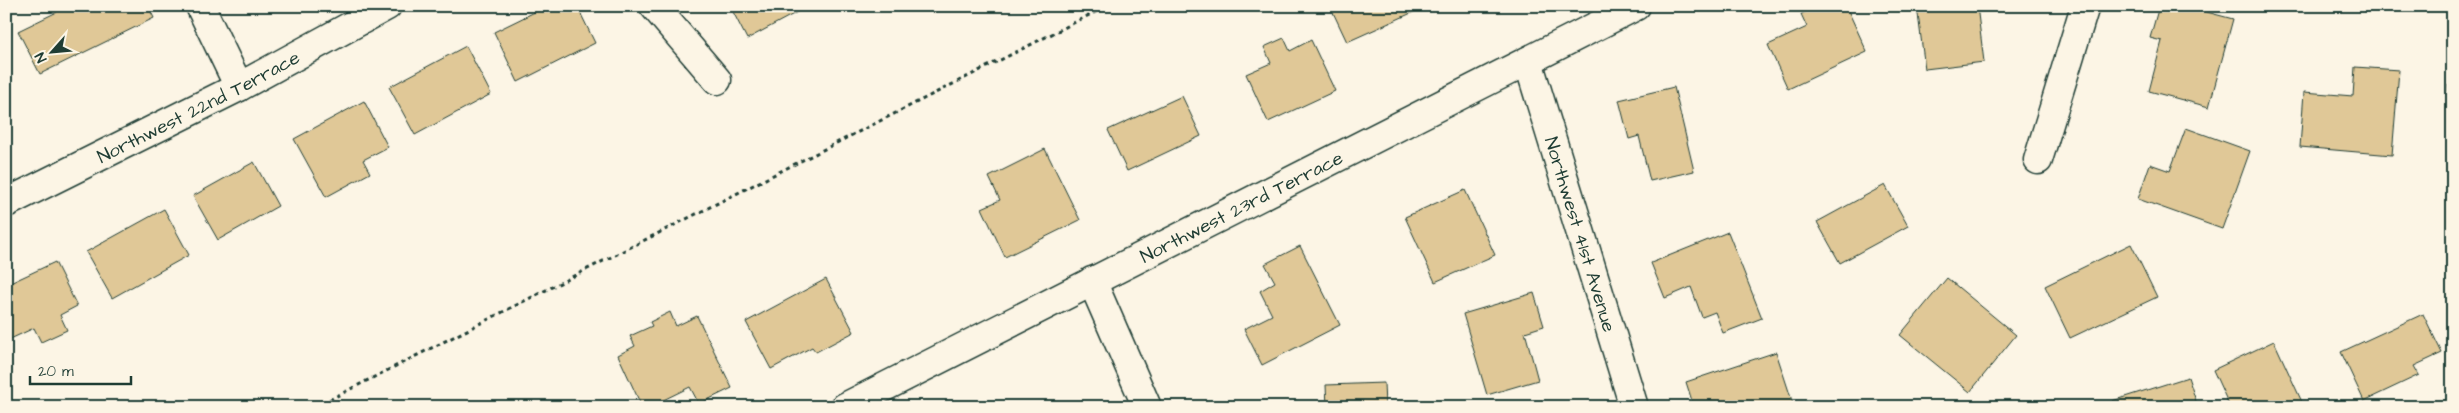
<svg xmlns="http://www.w3.org/2000/svg" width="2459" height="413" font-family="'Architects Daughter',sans-serif">
<style>
.building{fill:#e0c897;stroke:#1f3d34}
.lines{fill:none;stroke-linecap:round;stroke-linejoin:round}
.minor-casing{stroke:#1f3d34;stroke-width:31}
.path{stroke:#1f3d34;stroke-width:3;stroke-dasharray:4 4;stroke-linecap:butt}
.minor{stroke:#fcf5e5;stroke-width:28}
.labels{text-anchor:middle;stroke-width:4.5;stroke-linejoin:round;paint-order:stroke}
.street-label{font-size:19px;fill:#1f3d34;stroke:#fcf5e5}
</style>
<rect width="100%" height="100%" fill="#fcf5e5"/>
<filter id="ink" filterUnits="userSpaceOnUse"><feTurbulence type="fractalNoise" baseFrequency=".02" numOctaves="2"/><feDisplacementMap in="SourceGraphic" scale="10" xChannelSelector="R" yChannelSelector="G"/><feConvolveMatrix kernelMatrix="1 2 1 2 8 2 1 2 1" color-interpolation-filters="sRGB"/></filter>
<g filter="url(#ink)">
<g class="building">
<path d="M 57,6 L 148,6 L 154,18 L 40,74 L 18,31 L 57,12 L 55,7 Z"/>
<path d="M 547,6 L 577,6 L 595,43 L 518,82 L 494,32 Z"/>
<path d="M 730,6 L 801,6 L 803,9 L 747,39 Z"/>
<path d="M 1330,6 L 1427,6 L 1347,42 Z"/>
<path d="M 1818,6 L 1846,6 L 1867,52 L 1788,89 L 1768,45 L 1807,27 L 1801,14 Z"/>
<path d="M 1917,6 L 1977,6 L 1984,62 L 1925,69 Z"/>
<path d="M 2159,6 L 2184,6 L 2233,19 L 2209,107 L 2149,91 L 2162,41 L 2150,38 Z"/>
<path d="M 1284,38 L 1290,51 L 1311,40 L 1335,91 L 1268,122 L 1246,74 L 1271,63 L 1264,47 Z"/>
<path d="M 466,46 L 491,94 L 415,135 L 389,87 Z"/>
<path d="M 2355,67 L 2399,70 L 2392,155 L 2300,147 L 2304,92 L 2353,96 Z"/>
<path d="M 2448,85 L 2453,85 L 2453,124 L 2450,124 Z"/>
<path d="M 1674,87 L 1694,171 L 1650,181 L 1639,136 L 1629,139 L 1619,100 Z"/>
<path d="M 1182,96 L 1201,136 L 1127,171 L 1108,130 Z"/>
<path d="M 364,101 L 388,147 L 363,160 L 370,173 L 326,197 L 294,139 Z"/>
<path d="M 2186,128 L 2250,151 L 2222,229 L 2138,199 L 2150,164 L 2170,171 Z"/>
<path d="M 1045,149 L 1080,220 L 1005,257 L 982,208 L 1000,200 L 989,177 Z"/>
<path d="M 254,162 L 278,206 L 218,240 L 193,196 Z"/>
<path d="M 1885,185 L 1908,226 L 1840,263 L 1817,222 Z"/>
<path d="M 1465,190 L 1495,255 L 1435,282 L 1405,217 Z"/>
<path d="M 164,209 L 189,255 L 112,298 L 86,252 Z"/>
<path d="M 1728,232 L 1762,318 L 1723,333 L 1715,312 L 1702,317 L 1691,287 L 1665,298 L 1651,263 Z"/>
<path d="M 2131,244 L 2157,297 L 2070,338 L 2045,286 Z"/>
<path d="M 1300,246 L 1340,325 L 1262,365 L 1244,329 L 1272,315 L 1260,291 L 1275,282 L 1265,264 Z"/>
<path d="M 55,262 L 77,306 L 60,315 L 67,330 L 41,342 L 34,328 L 6,341 L 6,285 Z"/>
<path d="M 1947,278 L 2016,335 L 1970,392 L 1900,335 Z"/>
<path d="M 826,279 L 854,332 L 816,352 L 812,347 L 771,369 L 746,322 Z"/>
<path d="M 1534,293 L 1544,326 L 1525,332 L 1538,380 L 1487,395 L 1463,314 Z"/>
<path d="M 670,312 L 676,326 L 697,316 L 732,388 L 699,404 L 690,387 L 649,407 L 642,407 L 618,355 L 635,346 L 630,336 L 652,326 L 650,322 Z"/>
<path d="M 2423,314 L 2442,353 L 2414,366 L 2419,375 L 2364,401 L 2341,352 Z"/>
<path d="M 2274,341 L 2302,402 L 2292,407 L 2230,407 L 2213,370 Z"/>
<path d="M 1776,352 L 1794,407 L 1694,407 L 1686,382 Z"/>
<path d="M 2188,377 L 2198,407 L 2114,407 L 2112,401 Z"/>
<path d="M 1384,383 L 1385,407 L 1327,407 L 1326,385 Z"/>
</g>
<g class="lines">
<g class="minor-casing">
<g id="minor">
<path d="M 200,6 L 239,87"/>
<path d="M 654,6 L 717,80"/>
<path id="s1" d="M 1528,61 L 1634,407"/>
<path d="M 2038,160 L 2085,6"/>
<path id="s2" d="M 6,203 L 239,87 L 387,6"/>
<path d="M 1092,281 L 1147,407"/>
<path id="s3" d="M 845,407 L 1636,6"/>
</g>
</g>
<path class="path" d="M 315,407 L 1107,6"/>
<use href="#minor" class="minor"/>
</g>
</g>
<g class="labels">
<g class="street-label">
<text dy="7" stroke="none"><textPath href="#s2" startOffset="215">Northwest 22nd Terrace</textPath></text>
<text dy="7" stroke="none"><textPath href="#s3" startOffset="444">Northwest 23rd Terrace</textPath></text>
<text dy="7" stroke="none"><textPath href="#s1" startOffset="181">Northwest 41st Avenue</textPath></text>
</g>
</g>
<rect width="2459" height="413" fill="none" stroke="#fcf5e5" stroke-width="25"/>
<rect x="12" y="12" width="2434" height="388" fill="none" stroke="#1f3d34" stroke-width="2" filter="url(#ink)"/>
<g transform="translate(52 52) rotate(243)" stroke="#fcf5e5" stroke-width="4" paint-order="stroke">
<path d="M0-4L9 19L0 12L-9 19Z" fill="#1f3d34"/>
<text y="-8" font-size="14" font-weight="bold" text-anchor="middle" fill="#1f3d34">N</text>
</g>
<path d="M30 376v8h101v-8" fill="none" stroke="#1f3d34" stroke-width="2.5"/>
<text x="38" y="376" font-size="15" fill="#1f3d34" stroke="#fcf5e5" stroke-width="4" paint-order="stroke">20 m</text>
</svg>
